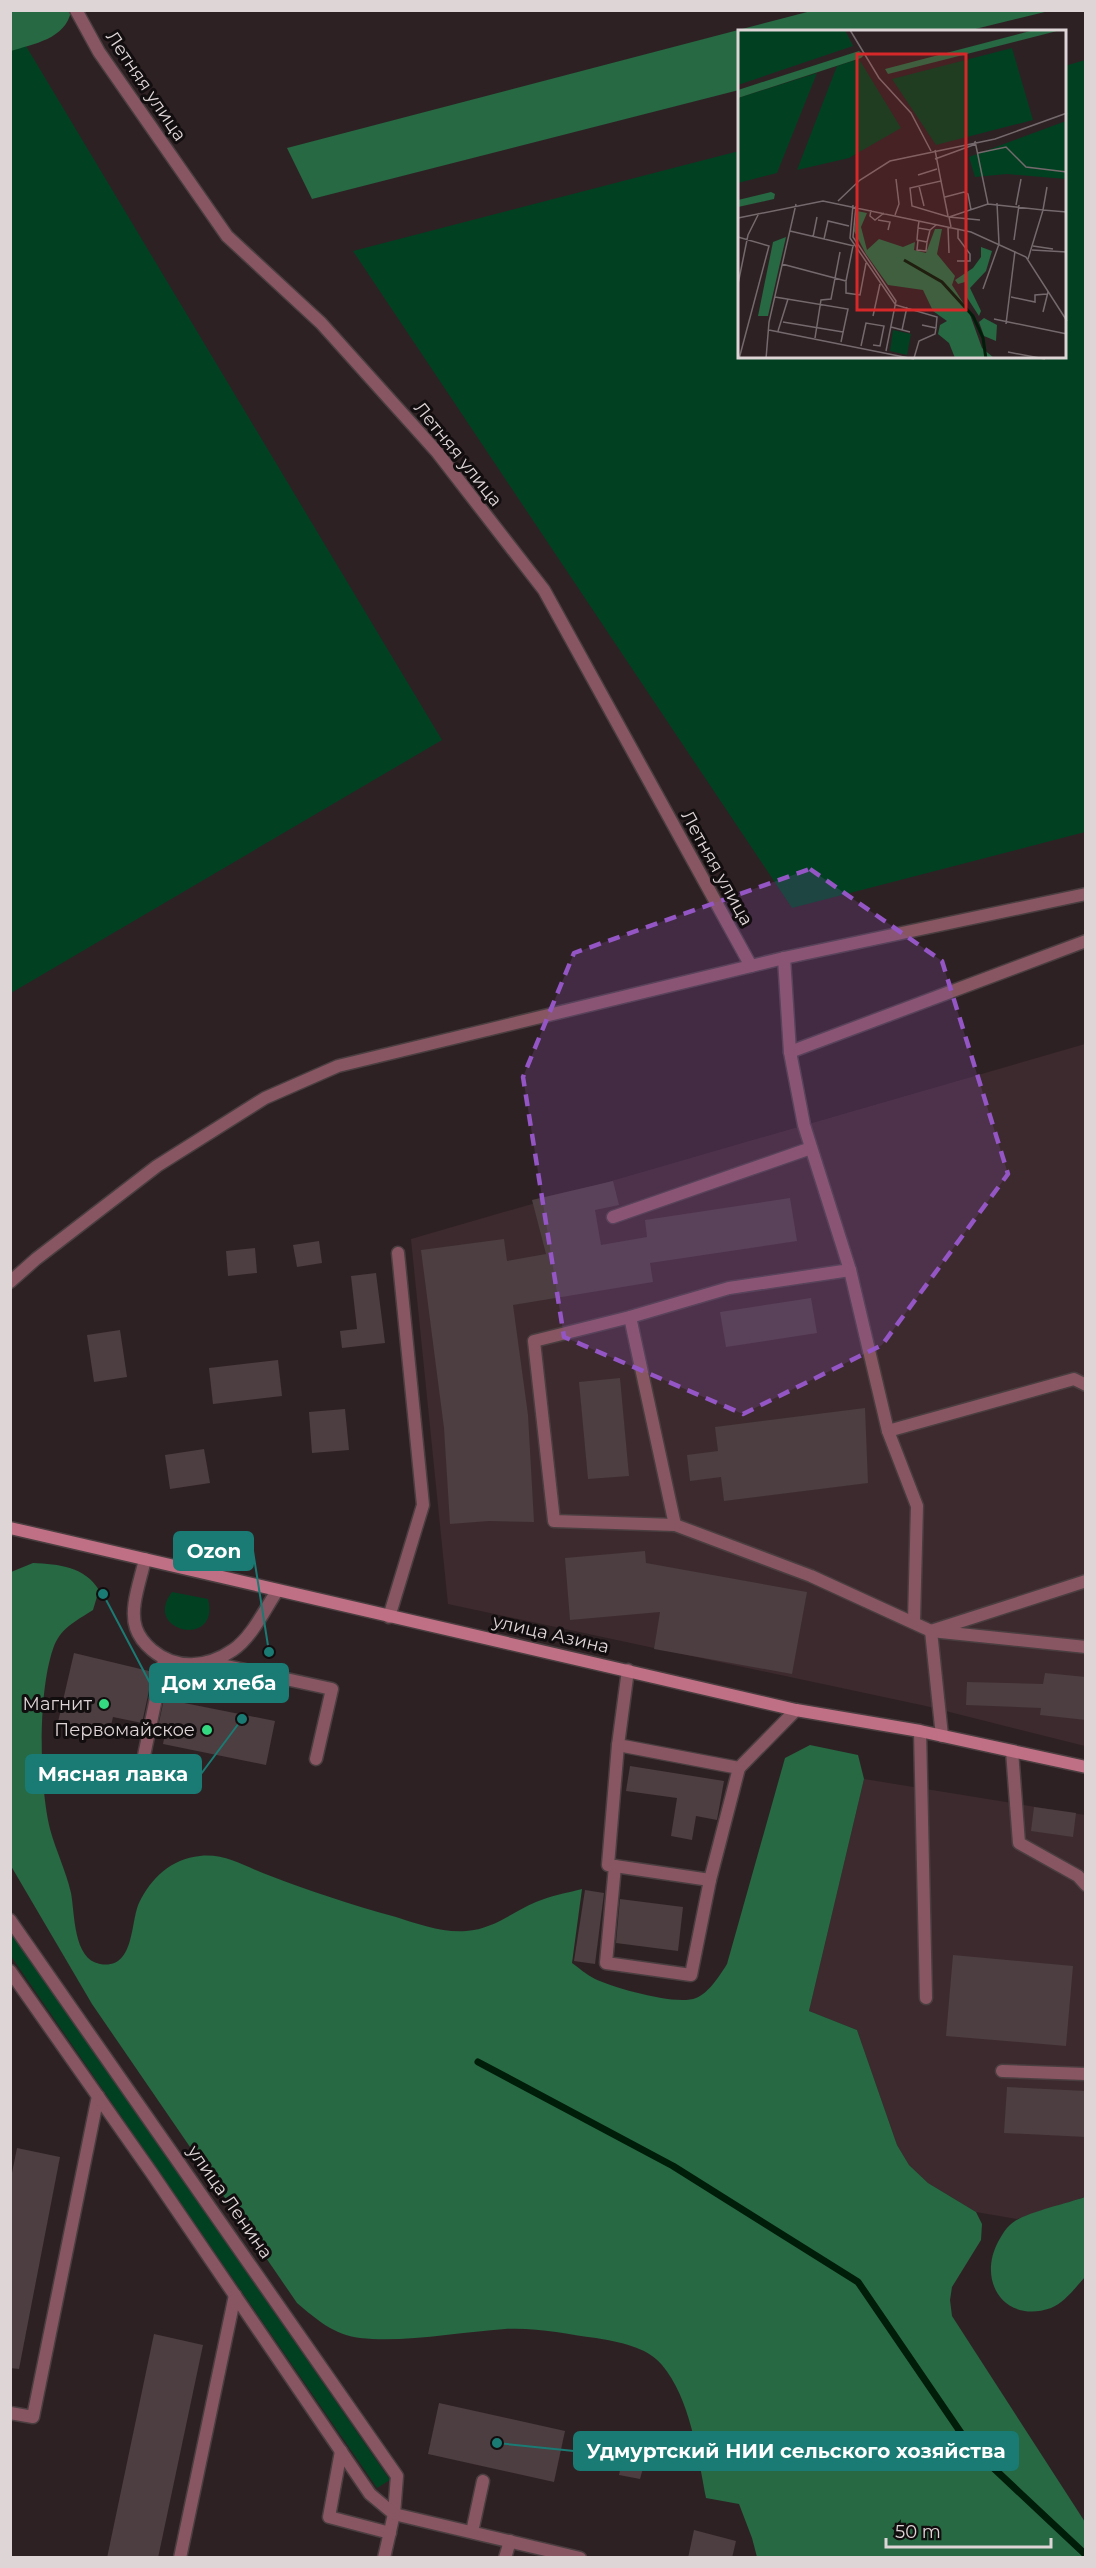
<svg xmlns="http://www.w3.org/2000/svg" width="1096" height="2568" font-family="Montserrat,sans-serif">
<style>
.built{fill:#3d2a2e}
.green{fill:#014121}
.forest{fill:#266942}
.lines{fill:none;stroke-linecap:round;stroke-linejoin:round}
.stream{stroke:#001d0a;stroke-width:7}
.building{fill:#4c3e41}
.lane-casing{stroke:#4a3e41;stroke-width:15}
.street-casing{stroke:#4a3e41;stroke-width:15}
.secondary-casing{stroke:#4a3e41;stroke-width:15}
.lane{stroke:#885662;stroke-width:12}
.street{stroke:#885662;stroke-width:12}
.secondary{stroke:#c07084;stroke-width:12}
.marked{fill:#9456c5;fill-opacity:0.2;stroke:#9456c5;stroke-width:4.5;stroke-dasharray:12 8;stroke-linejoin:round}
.poi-dot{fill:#33d881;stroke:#120d0e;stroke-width:2}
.labels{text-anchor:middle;stroke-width:6;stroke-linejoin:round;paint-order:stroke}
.street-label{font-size:18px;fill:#ded5d7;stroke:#120d0e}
.poi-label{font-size:18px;fill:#ded5d7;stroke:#120d0e;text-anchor:end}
.inset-river{fill:none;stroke:#001d0a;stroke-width:3}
.inset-road{fill:none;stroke:#74696c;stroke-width:1.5}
.view{fill:#d62828;fill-opacity:0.15;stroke:#d62828;stroke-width:3}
.inset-edge{fill:none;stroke:#ded5d7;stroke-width:3}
.leader{fill:none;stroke:#197b73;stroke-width:2}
.callout-dot{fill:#197b73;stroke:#120d0e;stroke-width:2}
.callout{fill:#197b73;stroke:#197b73;stroke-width:2}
.callout-label{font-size:20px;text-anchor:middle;font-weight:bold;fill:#fff}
</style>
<rect width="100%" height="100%" fill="#2e2124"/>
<g class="built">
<path d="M 1085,1044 L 1085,1746 L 926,1706 L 448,1604 L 411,1239 Z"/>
<path d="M 864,1779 L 1085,1815 L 1085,2197 L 1017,2219 L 976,2212 L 928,2183 L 909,2165 L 897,2145 L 857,2030 L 809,2011 Z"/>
</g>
<g class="green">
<path d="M 26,46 L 442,740 L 11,993 L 10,51 Z"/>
<path d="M 1085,60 L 1085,832 L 792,908 L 353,251 L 739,151 L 739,357 L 1064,357 L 1065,66 Z"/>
<path d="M 172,1592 L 208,1599 C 221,1649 141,1632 172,1592 Z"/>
<path d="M 10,1930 L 390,2480 L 377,2488 L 11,1956 Z"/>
</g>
<g class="forest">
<path d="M 10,11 L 71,11 C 66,39 33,44 11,51 Z"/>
<path d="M 811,11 L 1049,11 L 967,31 L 739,32 L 739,90 L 312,199 L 287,148 Z"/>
<path d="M 33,1563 C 59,1564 85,1567 99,1590 L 93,1610 C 76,1621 60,1628 53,1649 C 38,1692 39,1785 50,1829 C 56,1851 66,1871 71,1893 C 75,1914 73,1959 100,1964 C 135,1970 130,1923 139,1903 C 151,1878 171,1859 200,1856 C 225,1853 246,1867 268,1875 C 310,1891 352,1905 396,1917 C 418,1924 443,1933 466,1931 C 494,1929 512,1912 536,1902 C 550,1896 566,1893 582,1889 L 572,1963 C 579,1968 587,1975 595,1979 C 615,1988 676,2006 696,1998 C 709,1993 720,1975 727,1964 L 785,1758 L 810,1745 L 858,1755 L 864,1779 L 809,2011 L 857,2030 L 897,2145 L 909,2165 L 928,2183 L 976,2212 L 982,2224 L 981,2240 L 952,2287 L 950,2300 L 952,2316 L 1085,2522 L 1085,2557 L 757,2557 L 752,2538 L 739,2504 L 706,2498 C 698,2456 690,2398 662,2365 C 646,2346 618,2342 596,2338 C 566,2334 535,2327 505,2329 C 460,2332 404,2343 360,2338 C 334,2335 316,2319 297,2303 L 92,2004 L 11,1866 L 11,1572 Z"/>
<path d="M 1085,2197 L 1085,2280 L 1085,2277 C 1076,2287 1064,2303 1051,2308 C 1005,2324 977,2282 998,2242 C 1003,2233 1007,2226 1015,2221 C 1029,2212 1068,2203 1085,2197 Z"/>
</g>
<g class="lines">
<path class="stream" d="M 478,2062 L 673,2166 L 858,2282 L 970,2446 L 1086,2555"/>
</g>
<g class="building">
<path d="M 613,1181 L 619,1205 L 595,1210 L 601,1245 L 647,1237 L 645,1220 L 790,1198 L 797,1241 L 650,1263 L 653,1282 L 513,1305 L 528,1415 L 534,1522 L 489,1521 L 450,1524 L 444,1428 L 421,1250 L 504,1239 L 507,1261 L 546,1254 L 532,1200 Z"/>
<path d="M 319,1241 L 322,1263 L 297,1267 L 293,1245 Z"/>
<path d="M 255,1248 L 257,1273 L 228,1276 L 226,1251 Z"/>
<path d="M 376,1273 L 385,1343 L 342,1348 L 340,1331 L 357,1329 L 351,1276 Z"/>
<path d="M 811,1298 L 817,1333 L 726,1347 L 720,1312 Z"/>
<path d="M 120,1330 L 127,1377 L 94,1382 L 87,1335 Z"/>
<path d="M 278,1360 L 282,1396 L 213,1404 L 209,1368 Z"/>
<path d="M 620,1378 L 629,1476 L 588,1479 L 579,1382 Z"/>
<path d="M 865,1408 L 868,1483 L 724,1501 L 721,1477 L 690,1481 L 687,1455 L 718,1451 L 715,1427 Z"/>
<path d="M 345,1409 L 349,1450 L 312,1453 L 309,1412 Z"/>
<path d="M 204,1449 L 210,1483 L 170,1489 L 165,1455 Z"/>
<path d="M 645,1551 L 646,1563 L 807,1592 L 792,1674 L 654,1649 L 660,1612 L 570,1620 L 565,1558 Z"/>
<path d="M 74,1653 L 153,1672 L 142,1723 L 113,1717 L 109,1734 L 58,1722 Z"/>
<path d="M 1045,1673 L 1086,1677 L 1086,1720 L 1040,1715 L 1041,1708 L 966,1705 L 967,1682 L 1043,1684 Z"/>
<path d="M 164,1699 L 275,1721 L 266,1765 L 163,1744 L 166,1729 L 158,1727 Z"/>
<path d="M 630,1766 L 724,1781 L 717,1820 L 696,1816 L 692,1840 L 671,1836 L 677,1798 L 626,1791 Z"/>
<path d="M 1034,1807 L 1076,1813 L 1073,1837 L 1031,1831 Z"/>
<path d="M 585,1890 L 604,1893 L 595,1964 L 574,1961 Z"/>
<path d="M 620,1899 L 683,1907 L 678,1951 L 616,1943 Z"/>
<path d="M 953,1955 L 1073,1966 L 1066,2046 L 946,2036 Z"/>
<path d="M 1007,2087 L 1086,2091 L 1086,2137 L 1004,2133 Z"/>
<path d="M 17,2148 L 60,2157 L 19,2369 L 10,2368 L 10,2183 Z"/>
<path d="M 154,2334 L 203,2345 L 158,2558 L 107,2558 Z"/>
<path d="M 439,2403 L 565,2431 L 554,2482 L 428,2454 Z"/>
<path d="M 623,2456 L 645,2461 L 640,2479 L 619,2475 Z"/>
<path d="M 694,2530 L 736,2541 L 732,2558 L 688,2558 Z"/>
</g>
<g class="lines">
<g class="lane-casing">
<g id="lane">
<path d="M 784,958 L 790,1052 L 804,1125 L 850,1270 L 729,1288 L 630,1317 L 534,1341 L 554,1521 L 675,1525 L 811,1576 L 931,1631 L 1086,1647"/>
<path d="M 790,1052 L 1086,941"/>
<path d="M 613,1217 L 811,1148"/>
<path d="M 850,1270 L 888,1431 L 917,1506 L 914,1621"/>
<path d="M 630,1317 L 675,1525"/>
<path d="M 888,1431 L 1074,1379 L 1086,1385"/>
<path d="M 145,1559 C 141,1579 129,1608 136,1628 C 139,1637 145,1644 152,1650 C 176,1670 207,1668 233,1650 C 252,1637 265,1609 277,1591"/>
<path d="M 389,1617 L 423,1505 L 398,1253"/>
<path d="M 208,1662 L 332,1689 L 316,1759"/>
<path d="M 628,1670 L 618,1745 L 739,1768 L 796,1710"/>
<path d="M 920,1731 L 926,1998"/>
<path d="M 942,1736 L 931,1631 L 1086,1581"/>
<path d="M 618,1745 L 608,1865 L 710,1880 L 739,1768"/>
<path d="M 1012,1751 L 1019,1843 L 1078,1876 L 1086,1885"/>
<path d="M 141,1770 L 164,1660"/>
<path d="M 615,1866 L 606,1963 L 691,1975 L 710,1880"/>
<path d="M 1002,2071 L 1086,2074"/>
<path d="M 10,2413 L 33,2417 L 98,2096"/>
<path d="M 341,2451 L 329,2517 L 390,2533"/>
<path d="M 394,2514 L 580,2558"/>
<path d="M 472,2532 L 483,2481"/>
<path d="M 180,2558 L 235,2295"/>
<path d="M 505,2558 L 510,2541"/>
</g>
</g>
<g class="street-casing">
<g id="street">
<path d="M 76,10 L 99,52 L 227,236 L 321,323 L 437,452 L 544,590 L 751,966"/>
<path d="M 10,1282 L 36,1259 L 157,1166 L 265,1098 L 338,1066 L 784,958 L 1086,894"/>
<path d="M 10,1920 L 397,2476 L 394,2514 L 384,2558"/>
<path d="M 10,1971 L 151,2172 L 370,2494 L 394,2514"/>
</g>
</g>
<g class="secondary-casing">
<path id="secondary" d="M 10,1528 L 796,1710 L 920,1731 L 1086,1767"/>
</g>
<use href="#lane" class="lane"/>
<use href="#street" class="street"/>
<use href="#secondary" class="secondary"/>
</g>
<path class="marked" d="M 810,869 L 942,961 L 1008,1174 L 882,1345 L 743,1414 L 564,1337 L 523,1077 L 574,953 Z"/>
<g class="poi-dot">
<circle cx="104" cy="1704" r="6"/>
<circle cx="207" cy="1730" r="6"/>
</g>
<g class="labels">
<g class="street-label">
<text transform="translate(146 86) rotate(56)" y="6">Летняя улица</text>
<text transform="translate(458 454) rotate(51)" y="6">Летняя улица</text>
<text transform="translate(717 868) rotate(61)" y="6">Летняя улица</text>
<text transform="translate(551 1634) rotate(13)" y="6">улица Азина</text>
<text transform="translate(230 2202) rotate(55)" y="6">улица Ленина</text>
</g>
<g class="poi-label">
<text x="92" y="1710">Магнит</text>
<text x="195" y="1736">Первомайское</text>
</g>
</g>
<g transform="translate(738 30)">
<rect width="328" height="328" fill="#2e2124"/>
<path d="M 0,0 L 107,0 L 115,16 L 0,55 ZM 274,18 L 295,90 L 198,115 L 154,49 ZM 121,29 L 163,98 L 111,128 L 59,140 L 99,36 ZM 79,43 L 39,143 L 0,153 L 0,68 ZM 328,91 L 328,149 L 269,144 L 237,147 L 231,127 ZM 155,300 L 173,304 L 169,325 L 152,321 Z" fill="#014121"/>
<path d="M 296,0 L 323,0 L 150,44 L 147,39 ZM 121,21 L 126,25 L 123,28 L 0,68 L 0,60 ZM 33,162 L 37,164 L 36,169 L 0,177 L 0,170 ZM 119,181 L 129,183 L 123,197 L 129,220 L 141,209 L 165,217 L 177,212 L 176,220 L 188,223 L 197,199 L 204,199 L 199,224 L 217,246 L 214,255 L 231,282 L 244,318 L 256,328 L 217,328 L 211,313 L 200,304 L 202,295 L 209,291 L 195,281 L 185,260 L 150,255 L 128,224 L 116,201 ZM 48,207 L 30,286 L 20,286 L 35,212 ZM 243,217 L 254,221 L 248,241 L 232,258 L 243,281 L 241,286 L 228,266 L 227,252 L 220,254 L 217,250 L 235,238 L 243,227 ZM 246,288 L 259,295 L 258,311 L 246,306 L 241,292 Z" fill="#266942"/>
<path class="inset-river" d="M 166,230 L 204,252 L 235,286 L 245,308 L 248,329"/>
<path class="inset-road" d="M 112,0 L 141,48 L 173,83 L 193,121M 197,120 L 203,151 L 172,158 L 174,176 L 211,187 L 242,190M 240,123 L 268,117 L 288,137 L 329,142M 197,129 L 238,114M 180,145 L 199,139M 203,151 L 210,186M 181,156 L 186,176M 207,167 L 226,162 L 230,164 L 233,180M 100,171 L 122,150 L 152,131 L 257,109 L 329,83M 250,174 L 305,180 L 309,157M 115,175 L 112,208 L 157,274M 278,175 L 283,149M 118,176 L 115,207 L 158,271 L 148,321M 133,180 L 132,186 L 137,190 L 146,183M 157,185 L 161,174 L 158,149M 0,188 L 85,171 L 233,202 L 288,227 L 329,291M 140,190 L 152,192 L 150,200M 181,191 L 180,198 L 192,200 L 198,195M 210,197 L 211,223M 213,197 L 211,187 L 250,174 L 237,111M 180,198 L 179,210 L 189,212 L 192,200M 52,201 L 116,216M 0,207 L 31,216 L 1,329M 75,207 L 79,187M 86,209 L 90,191 L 111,196M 180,210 L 179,220 L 188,221 L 189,212M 276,210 L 281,175M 295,216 L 315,219M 294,220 L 329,222M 290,229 L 305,180 L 329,182M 219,231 L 232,231 L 232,224 L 220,208 L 220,199M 44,234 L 108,251 L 115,216M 108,251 L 108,263 L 122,265 L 128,233M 0,254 L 10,205 L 21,183M 245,259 L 261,214 L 259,173M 37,267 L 110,279 L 103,312M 273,267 L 297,272 L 297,265 L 309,264M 158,275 L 199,287 L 198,298 L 184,295M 305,282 L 310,262M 135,286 L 142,254M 256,289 L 329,304M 45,292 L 105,302M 268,294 L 277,221M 153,297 L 172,302M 31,300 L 176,329M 164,300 L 169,277M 40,301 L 50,269M 77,308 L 83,270 L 93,269 L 102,222M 123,316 L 128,293 L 146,296 L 142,316 L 135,315M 270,322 L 307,329M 176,328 L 181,311 L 197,304 L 198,298M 28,329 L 31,292 L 58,174"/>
<path class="view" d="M 119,24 L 228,24 L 228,280 L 119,280 Z"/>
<rect width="328" height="328" class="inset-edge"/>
</g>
<path class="leader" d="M269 1652L253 1551M103 1594L150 1683M242 1719L201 1774M497 2443L574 2451"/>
<g class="callout-dot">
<circle cx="269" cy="1652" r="6"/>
<circle cx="103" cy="1594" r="6"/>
<circle cx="242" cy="1719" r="6"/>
<circle cx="497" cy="2443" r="6"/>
</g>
<g class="callout">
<rect x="174" y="1532" width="79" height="38" rx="6"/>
<rect x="150" y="1664" width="138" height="38" rx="6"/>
<rect x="26" y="1755" width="175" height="38" rx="6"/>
<rect x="574" y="2432" width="444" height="38" rx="6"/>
</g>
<g class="callout-label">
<text x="214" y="1558">Ozon</text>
<text x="219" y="1690">Дом хлеба</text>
<text x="113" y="1781">Мясная лавка</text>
<text x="796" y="2458">Удмуртский НИИ сельского хозяйства</text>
</g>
<rect width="1096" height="2568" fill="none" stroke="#ded5d7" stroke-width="24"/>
<path d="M886 2538v9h165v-9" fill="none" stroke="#ded5d7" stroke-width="3"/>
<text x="895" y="2538" font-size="18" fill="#ded5d7" stroke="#120d0e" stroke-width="4.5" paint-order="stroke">50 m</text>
</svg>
